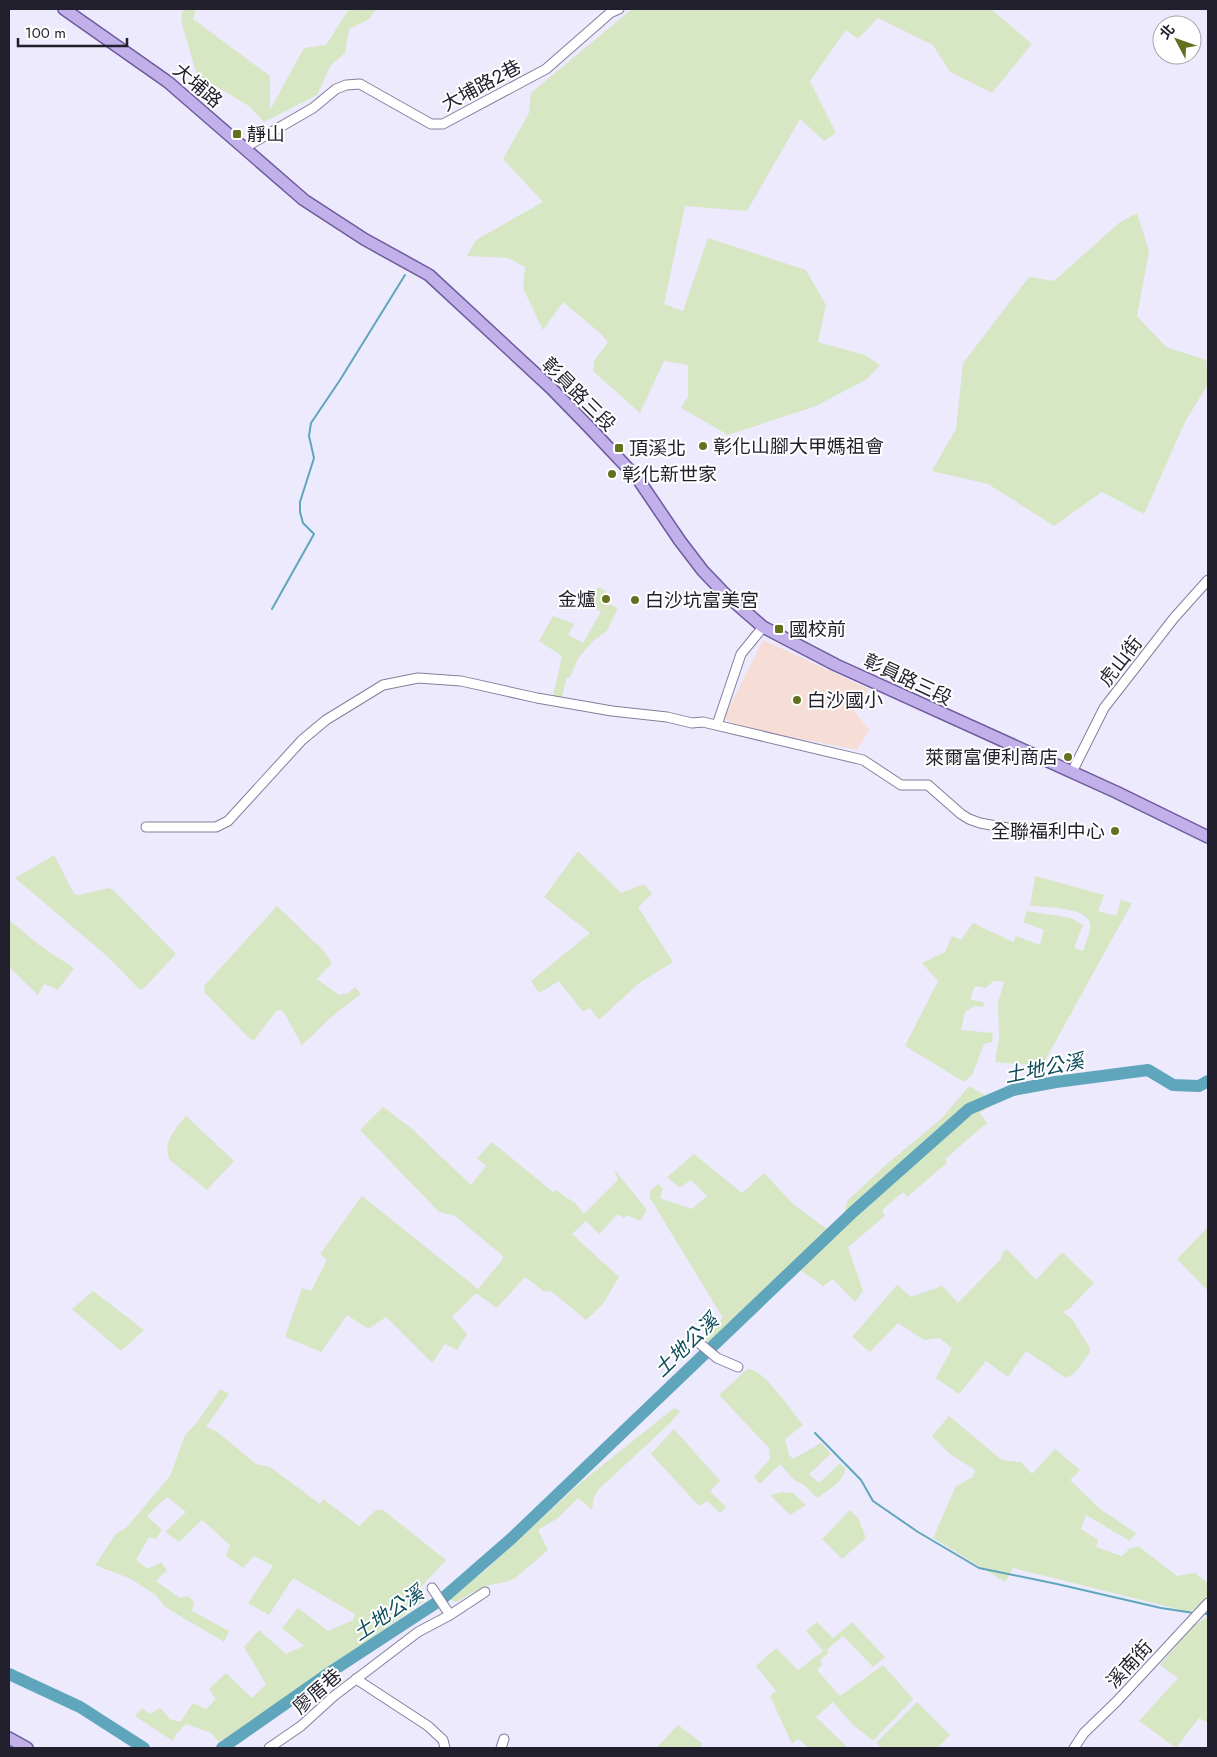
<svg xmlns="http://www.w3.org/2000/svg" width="1217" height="1757" font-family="Jost,'Noto Sans TC',sans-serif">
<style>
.education{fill:#f6ddd5}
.green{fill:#d7e6c3}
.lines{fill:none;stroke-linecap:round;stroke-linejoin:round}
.stream{stroke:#5fa6bc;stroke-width:2}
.river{stroke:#5fa6bc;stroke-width:12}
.minor-casing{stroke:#837f9c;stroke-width:11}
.major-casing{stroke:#6e5b9d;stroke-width:14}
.minor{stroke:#fff;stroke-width:9}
.major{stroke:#c1b0e9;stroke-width:11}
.poi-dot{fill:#62711d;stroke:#fff;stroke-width:2}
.labels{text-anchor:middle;stroke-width:4;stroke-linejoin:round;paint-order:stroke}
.street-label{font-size:19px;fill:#211f2b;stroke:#fff}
.poi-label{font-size:19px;fill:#211f2b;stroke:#fff;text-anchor:start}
.water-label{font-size:20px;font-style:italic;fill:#0e4c5c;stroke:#fff}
</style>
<rect width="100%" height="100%" fill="#edeafe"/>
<path class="education" d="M 763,640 L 869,689 L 854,711 L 869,730 L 857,750 L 737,726 L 724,718 Z"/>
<g class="green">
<path d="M 184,9 L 196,9 L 193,19 L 270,76 L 270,110 L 304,48 L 326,45 L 349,9 L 377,9 L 368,20 L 349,29 L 345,53 L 331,65 L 317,95 L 264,122 L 249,106 L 197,75 L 182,24 L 181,15 Z"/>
<path d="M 632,9 L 991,9 L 1032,44 L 992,93 L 950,72 L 933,45 L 878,18 L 858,39 L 846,30 L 810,81 L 836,133 L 824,141 L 800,119 L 747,211 L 685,206 L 664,304 L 683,311 L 708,238 L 806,270 L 826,305 L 818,342 L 865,355 L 880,365 L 867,379 L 816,406 L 728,435 L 681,408 L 688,396 L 688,365 L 664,361 L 640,413 L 593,371 L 594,361 L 608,342 L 600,333 L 563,302 L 543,330 L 523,288 L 525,267 L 508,258 L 467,256 L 476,240 L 543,202 L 503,159 L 529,113 L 531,93 Z"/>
<path d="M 1137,213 L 1149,251 L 1137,316 L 1166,347 L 1206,360 L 1208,384 L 1185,422 L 1144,514 L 1102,492 L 1054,526 L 988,484 L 932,471 L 956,429 L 963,363 L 1029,277 L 1054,281 L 1119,223 Z"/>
<path d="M 598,587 L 606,591 L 604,602 L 618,608 L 607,631 L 593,641 L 579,657 L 570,677 L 566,679 L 562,697 L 553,696 L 562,656 L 539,641 L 553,616 L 574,624 L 568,635 L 583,643 L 601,612 L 589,604 Z"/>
<path d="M 578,851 L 621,893 L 644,884 L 652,894 L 638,907 L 673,962 L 638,984 L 599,1020 L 590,1008 L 583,1012 L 559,981 L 539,993 L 531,981 L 590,933 L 544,897 Z"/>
<path d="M 54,855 L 74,894 L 78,895 L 108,888 L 113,890 L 175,953 L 175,955 L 144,988 L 140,990 L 108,957 L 15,878 Z"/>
<path d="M 1035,876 L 1104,895 L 1098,911 L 1116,916 L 1121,900 L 1132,903 L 1042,1066 L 995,1062 L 999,1039 L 998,1003 L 1004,982 L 993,981 L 986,988 L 975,986 L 970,999 L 984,1003 L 983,1007 L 975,1006 L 965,1012 L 961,1030 L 993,1033 L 992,1042 L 984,1044 L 972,1075 L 964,1082 L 905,1046 L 938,981 L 922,963 L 945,952 L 952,936 L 961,940 L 973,923 L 1013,942 L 1016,936 L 1040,945 L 1044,930 L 1023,922 L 1027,911 L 1071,918 L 1083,925 L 1074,948 L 1083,951 C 1085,944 1091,932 1090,924 C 1089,907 1043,907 1030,906 Z"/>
<path d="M 277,906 L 324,951 L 332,963 L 317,979 L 339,995 L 348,993 L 355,987 L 361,994 L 337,1012 L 302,1045 L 284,1013 L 281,1010 L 277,1010 L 254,1040 L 250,1039 L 205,993 L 204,989 L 205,985 Z"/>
<path d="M 9,920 L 39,945 L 74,968 L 58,990 L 44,984 L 38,995 L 9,967 Z"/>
<path d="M 969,1086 L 996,1102 L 980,1113 L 987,1123 L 945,1159 L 947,1163 L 907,1197 L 903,1192 L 882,1210 L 885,1216 L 848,1247 L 863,1291 L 855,1302 L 833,1279 L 823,1286 L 799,1269 L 711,1344 L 702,1337 L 723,1318 L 650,1198 L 650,1191 L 658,1184 L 663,1188 L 660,1198 L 692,1209 L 707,1196 L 691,1180 L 680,1188 L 667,1177 L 694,1154 L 742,1193 L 764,1173 L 794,1205 L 827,1229 L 845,1213 L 847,1201 L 887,1164 L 942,1118 Z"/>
<path d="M 383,1107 L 411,1128 L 471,1185 L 486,1166 L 477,1158 L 492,1142 L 553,1192 L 556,1190 L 576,1204 L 584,1214 L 618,1180 L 614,1169 L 647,1210 L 640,1221 L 626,1215 L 624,1218 L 618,1214 L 599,1234 L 586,1221 L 572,1234 L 619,1277 L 603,1304 L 586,1320 L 551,1291 L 545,1292 L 525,1277 L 497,1308 L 476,1293 L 452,1317 L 467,1334 L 457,1350 L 445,1344 L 432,1363 L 386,1317 L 370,1328 L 365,1327 L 347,1315 L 321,1352 L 285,1337 L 302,1288 L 311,1291 L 327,1260 L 320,1254 L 362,1196 L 478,1289 L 503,1259 L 503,1256 L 455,1216 L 439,1212 L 360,1130 Z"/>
<path d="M 186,1116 L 234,1161 L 207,1190 L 171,1161 C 160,1145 176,1128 186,1116 Z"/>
<path d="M 1208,1227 L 1208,1291 L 1177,1259 Z"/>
<path d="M 1007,1249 L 1036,1280 L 1062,1252 L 1094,1283 L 1070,1308 L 1062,1312 L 1072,1319 L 1090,1348 L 1090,1352 L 1075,1373 L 1066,1378 L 1026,1351 L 1008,1377 L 986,1361 L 959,1394 L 936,1378 L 952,1348 L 939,1338 L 924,1340 L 898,1323 L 870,1352 L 852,1337 L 897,1285 L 911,1297 L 942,1286 L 958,1303 L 1001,1259 L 1003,1252 Z"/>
<path d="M 93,1291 L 144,1330 L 121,1351 L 72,1309 Z"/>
<path d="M 748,1369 C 765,1370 792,1412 803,1425 L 785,1439 L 789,1455 L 793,1459 L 821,1443 L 831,1454 L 809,1474 L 819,1483 L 840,1463 L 845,1468 C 845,1481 827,1491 817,1498 L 804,1485 L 794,1480 L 780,1464 L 760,1484 L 754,1477 L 770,1459 L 769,1448 L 719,1395 L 744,1372 Z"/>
<path d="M 220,1389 L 229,1394 L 206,1427 L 216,1431 L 256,1464 L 270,1467 L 320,1504 L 323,1499 L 359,1526 L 376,1510 L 383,1510 L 446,1560 L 421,1587 L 428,1598 L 269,1711 L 219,1742 L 211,1733 L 186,1724 L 176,1734 L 173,1741 L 135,1716 L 142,1708 L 150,1714 L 160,1708 L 170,1719 L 180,1722 L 193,1703 L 206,1709 L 216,1699 L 209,1689 L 226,1673 L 252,1698 L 266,1684 L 244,1647 L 259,1630 L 286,1654 L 304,1646 L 282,1628 L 298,1608 L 328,1631 L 353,1620 L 355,1614 L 293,1578 L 269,1615 L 248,1603 L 273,1566 L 254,1556 L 243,1568 L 226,1556 L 230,1545 L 202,1520 L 179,1542 L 165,1532 L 186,1512 L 167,1497 L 147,1516 L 162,1530 L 156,1539 L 149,1537 L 136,1560 L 148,1569 L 161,1562 L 167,1570 L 156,1581 L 180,1598 L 188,1596 L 194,1602 L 192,1611 L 229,1631 L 224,1642 L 165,1607 L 156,1595 L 131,1579 L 95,1565 L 116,1534 L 127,1527 L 170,1476 L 185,1435 L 198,1421 Z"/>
<path d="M 674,1408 L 681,1411 L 669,1424 L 598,1490 L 594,1497 L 592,1510 L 578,1498 L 558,1518 L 538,1530 L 548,1550 L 514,1579 L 506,1582 L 485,1586 L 456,1602 L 449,1599 L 487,1569 L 579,1484 Z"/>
<path d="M 949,1416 L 1002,1460 L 1021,1462 L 1032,1474 L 1055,1449 L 1080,1470 L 1070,1480 L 1100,1509 L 1136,1533 L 1130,1541 L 1086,1515 L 1081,1529 L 1098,1540 L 1096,1547 L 1122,1556 L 1129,1549 L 1138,1546 L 1177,1576 L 1195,1573 L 1208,1583 L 1208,1599 L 1198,1610 L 1191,1610 L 1189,1612 L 1013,1568 L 1005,1582 L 933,1538 L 956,1486 L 973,1477 L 975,1470 L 950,1454 L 932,1436 Z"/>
<path d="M 674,1429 L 720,1481 L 710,1491 L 726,1507 L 720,1513 L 707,1501 L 699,1506 L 651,1454 Z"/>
<path d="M 782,1492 L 793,1493 L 806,1505 L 790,1515 L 770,1495 Z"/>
<path d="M 850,1510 L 858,1518 L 866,1538 L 842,1559 L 822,1539 Z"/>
<path d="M 1208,1617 L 1208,1723 L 1199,1718 L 1176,1748 L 1139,1721 L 1178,1678 L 1160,1665 L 1194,1625 Z"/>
<path d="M 817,1622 L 833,1638 L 852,1622 L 885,1657 L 873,1667 L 843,1636 L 827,1650 L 829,1652 L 820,1661 L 823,1664 L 817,1670 L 840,1696 L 883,1665 L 913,1699 L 873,1741 L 853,1725 L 833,1702 L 816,1717 L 848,1748 L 809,1748 L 798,1739 L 792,1744 L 770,1696 L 776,1691 L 756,1666 L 776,1648 L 798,1670 L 823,1651 L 806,1631 Z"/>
<path d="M 917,1702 L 950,1735 L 937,1748 L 883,1748 L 876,1743 Z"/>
<path d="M 678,1725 L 703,1744 L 698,1748 L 656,1748 Z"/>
</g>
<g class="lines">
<g class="stream">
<path d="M 272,609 L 314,534 L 303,523 L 300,512 L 300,502 L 314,458 L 309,436 L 311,423 L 340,380 L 405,275"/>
<path d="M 815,1433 L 861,1480 L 873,1501 L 918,1532 L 979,1568 L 1057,1584 L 1161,1608 L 1194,1613"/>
<path d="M 1201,1614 L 1208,1614"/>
</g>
<g class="river">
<path d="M 9,1674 L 80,1707 L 144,1748"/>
<path d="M 222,1748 L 332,1671 L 442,1599 L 512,1538 L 853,1212 L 969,1109 L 1013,1090 L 1056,1082 L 1148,1070 L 1173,1085 L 1199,1086 L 1208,1081"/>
</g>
<g class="minor-casing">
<g id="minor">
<path d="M 244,148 L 313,108 L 336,89 L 346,85 L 360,84 L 431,124 L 443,124 L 546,69 L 610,13 L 619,9"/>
<path d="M 717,725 L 741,654 L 763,627"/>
<path d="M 1072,772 L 1104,708 L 1174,618 L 1208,580"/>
<path d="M 146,827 L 216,827 L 228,821 L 302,740 L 326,720 L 383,685 L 418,678 L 461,681 L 537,698 L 612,711 L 667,717 L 692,723 L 703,722 L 863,760 L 901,785 L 928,785 L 961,814 L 969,819 L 980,823 L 1046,835"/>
<path d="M 698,1342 L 717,1358 L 738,1367"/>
<path d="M 432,1588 L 450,1615"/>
<path d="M 356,1679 L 428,1726 L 443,1740 L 445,1748"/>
<path d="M 269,1748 L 301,1726 L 334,1696 L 418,1632 L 450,1615 L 485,1592"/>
<path d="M 501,1748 L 504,1739"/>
<path d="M 1074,1748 L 1084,1733 L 1117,1701 L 1208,1603"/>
</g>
</g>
<g class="major-casing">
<g id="major">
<path d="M 64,9 L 168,82 L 304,200 L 364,239 L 429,275 L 551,388 L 589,427 L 638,479 L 680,541 L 703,571 L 725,594 L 763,627 L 836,665 L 1116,792 L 1208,837"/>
<path d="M 9,1738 L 27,1748"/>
</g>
</g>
<use href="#minor" class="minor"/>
<use href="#major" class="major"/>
</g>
<g class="poi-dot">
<rect x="232" y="129" width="10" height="10" rx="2.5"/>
<circle cx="703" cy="446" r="5"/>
<rect x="614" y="443" width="10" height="10" rx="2.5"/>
<circle cx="612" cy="474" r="5"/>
<circle cx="606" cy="599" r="5"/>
<circle cx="635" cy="600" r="5"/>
<rect x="774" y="624" width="10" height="10" rx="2.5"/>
<circle cx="797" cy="700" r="5"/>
<circle cx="1068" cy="757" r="5"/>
<circle cx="1115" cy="831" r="5"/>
</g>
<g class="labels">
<g class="street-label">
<text transform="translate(198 85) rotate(40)" y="7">大埔路</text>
<text transform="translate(481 85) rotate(-28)" y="7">大埔路2巷</text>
<text transform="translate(579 394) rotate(45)" y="7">彰員路三段</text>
<text transform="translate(1120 661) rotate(-52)" y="7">虎山街</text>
<text transform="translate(908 679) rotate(25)" y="7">彰員路三段</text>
<text transform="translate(1129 1664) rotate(-47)" y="7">溪南街</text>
<text transform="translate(317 1691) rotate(-41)" y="7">廖厝巷</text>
</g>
<g class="poi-label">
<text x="247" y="141">靜山</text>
<text x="713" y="453">彰化山腳大甲媽祖會</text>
<text x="629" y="455">頂溪北</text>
<text x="622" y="481">彰化新世家</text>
<text x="596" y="606" text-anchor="end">金爐</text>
<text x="645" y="607">白沙坑富美宮</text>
<text x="789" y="636">國校前</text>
<text x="807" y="707">白沙國小</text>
<text x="1058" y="764" text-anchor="end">萊爾富便利商店</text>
<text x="1105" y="838" text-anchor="end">全聯福利中心</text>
</g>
<g class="water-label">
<text transform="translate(1044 1068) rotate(-11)" y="7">土地公溪</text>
<text transform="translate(686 1345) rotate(-44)" y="7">土地公溪</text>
<text transform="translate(388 1613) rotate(-34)" y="7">土地公溪</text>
</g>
</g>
<rect width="1217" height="1757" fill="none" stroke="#211f2b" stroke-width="20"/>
<g transform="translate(1177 40) rotate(311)"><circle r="24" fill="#ffffff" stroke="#a6a5aa"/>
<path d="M0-4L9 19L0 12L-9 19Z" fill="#62711d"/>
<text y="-8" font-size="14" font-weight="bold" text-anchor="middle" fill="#211f2b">北</text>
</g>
<path d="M18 38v8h109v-8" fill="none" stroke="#211f2b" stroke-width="2.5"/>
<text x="25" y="38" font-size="15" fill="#211f2b" stroke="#ffffff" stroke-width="4" paint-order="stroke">100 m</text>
</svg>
